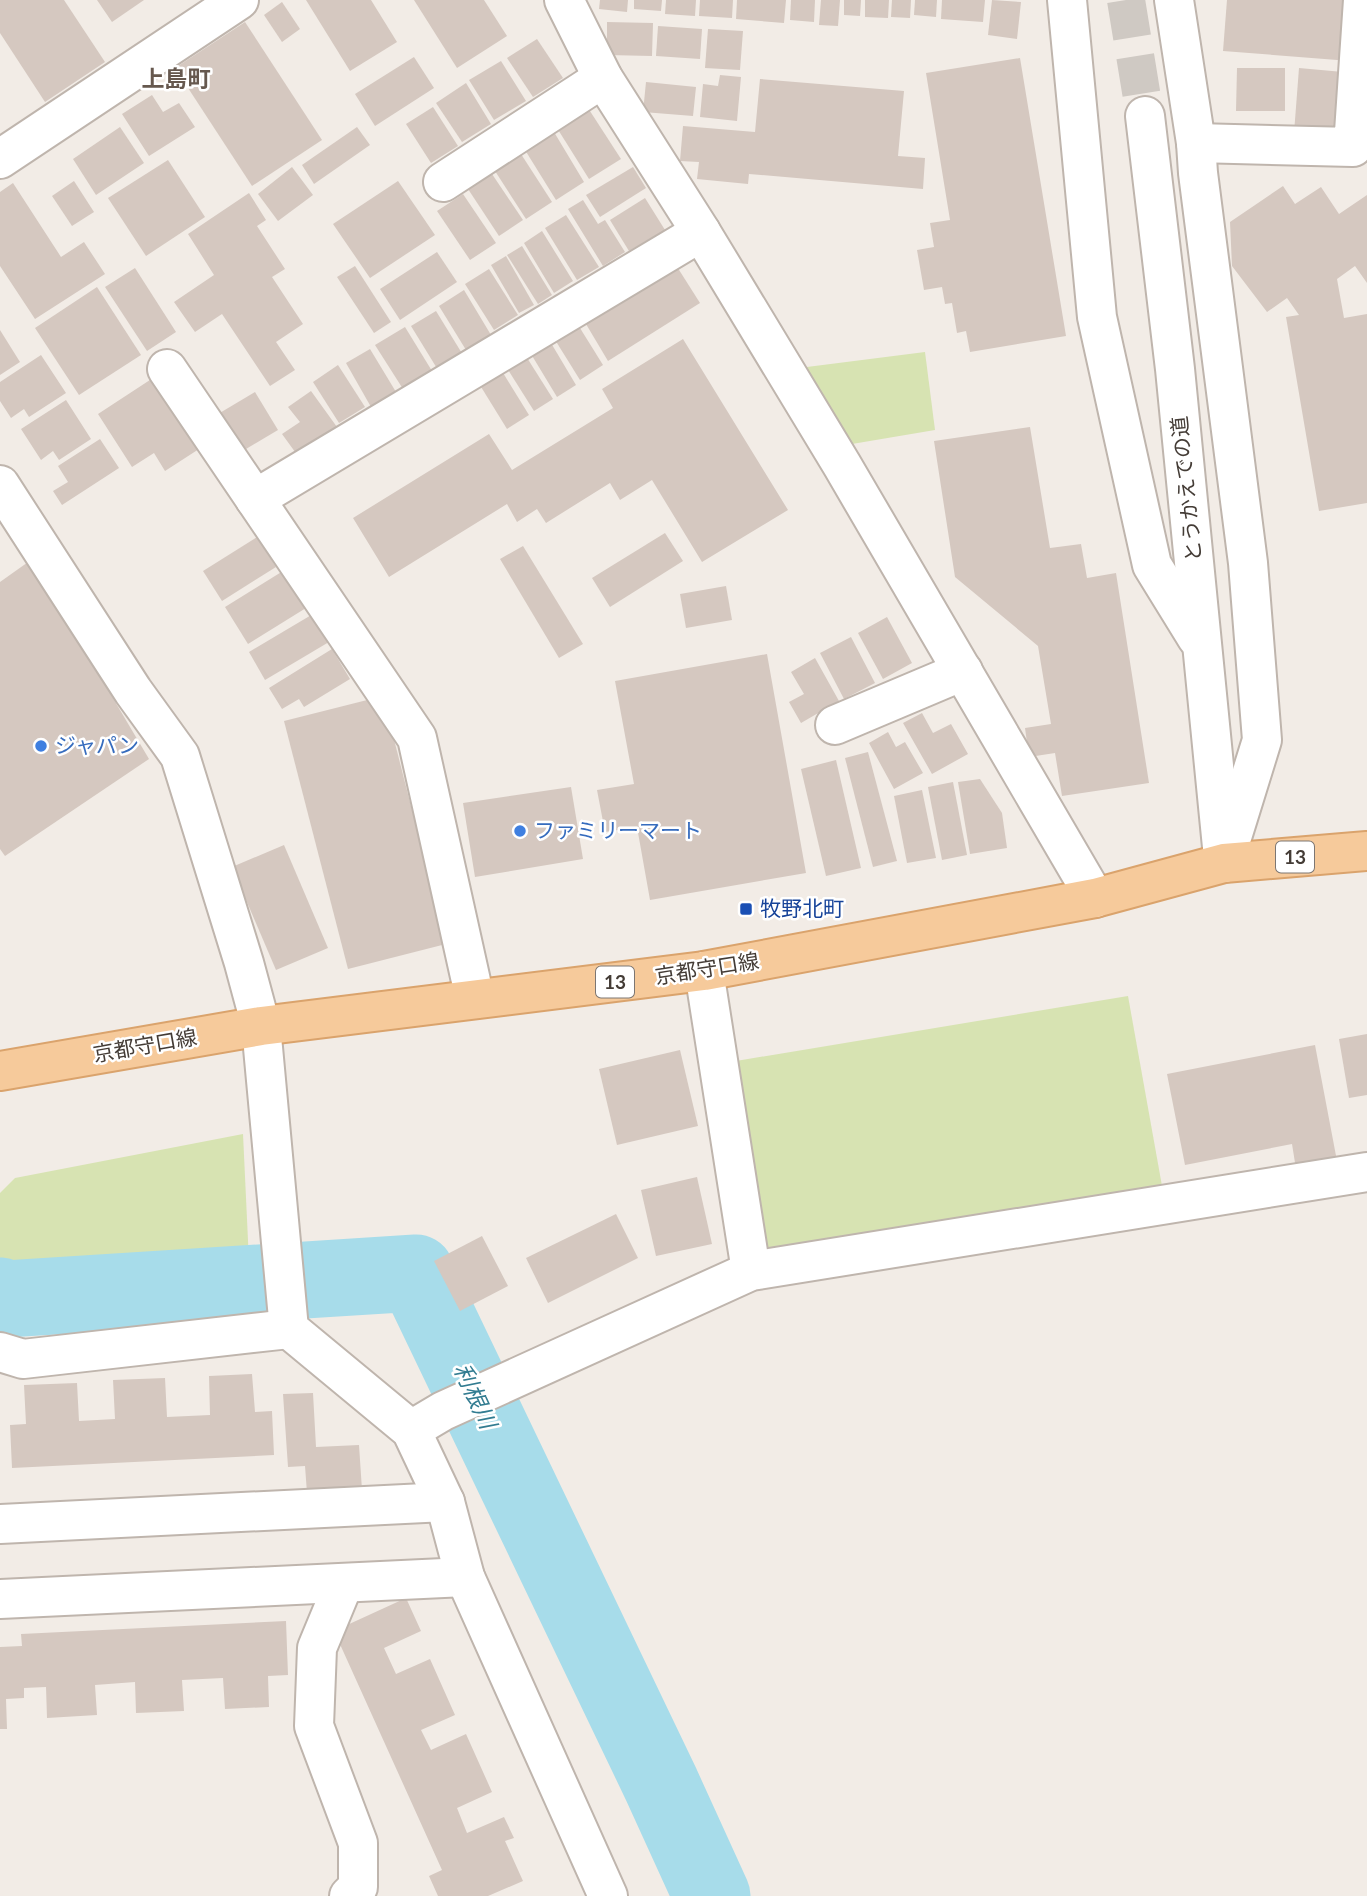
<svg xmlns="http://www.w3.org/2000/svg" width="1367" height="1896" font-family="Lato,'Noto Sans JP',sans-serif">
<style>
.green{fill:#d7e3b2}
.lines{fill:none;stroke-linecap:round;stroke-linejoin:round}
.river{stroke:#a7dcea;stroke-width:77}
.building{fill:#d5c8c0}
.minor-tunnel{stroke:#cfc9c3;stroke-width:38;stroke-dasharray:38 19;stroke-linecap:butt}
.minor-casing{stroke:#bfb5ad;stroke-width:42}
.major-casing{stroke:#daa36c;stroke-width:42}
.minor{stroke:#fff;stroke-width:38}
.major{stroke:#f6ca9b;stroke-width:38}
.shop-dot{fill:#3f7fe0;stroke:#fff;stroke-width:2.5}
.transit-dot{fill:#1a4fb4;stroke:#fff;stroke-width:2.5}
.labels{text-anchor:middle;stroke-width:5;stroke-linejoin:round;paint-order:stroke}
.shield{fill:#fff;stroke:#7c7672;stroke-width:2}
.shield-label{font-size:19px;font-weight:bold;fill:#443c36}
.street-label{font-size:21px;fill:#443c36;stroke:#fff}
.shop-label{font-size:21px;fill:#366cbe;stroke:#fff;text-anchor:start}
.transit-label{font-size:21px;fill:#164399;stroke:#fff;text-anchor:start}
.neighbourhood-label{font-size:23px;font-weight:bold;fill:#66584e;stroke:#fff}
.water-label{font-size:23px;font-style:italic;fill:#327c91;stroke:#fff}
</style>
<rect width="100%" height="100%" fill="#f2ece6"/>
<g class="green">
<path d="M 925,352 L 935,430 L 852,444 L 799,368 Z"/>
<path d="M 1128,996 L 1162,1186 L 764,1251 L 736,1061 Z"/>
<path d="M 243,1134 L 249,1262 L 22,1280 L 0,1269 L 0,1193 L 15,1178 Z"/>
</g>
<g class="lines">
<path class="river" d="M 0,1296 L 6,1299 L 416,1273 L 661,1784 L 712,1896"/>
</g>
<g class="building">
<path d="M 0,0 L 64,0 L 105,62 L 45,102 L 0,33 Z"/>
<path d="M 97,0 L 144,0 L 112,22 Z"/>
<path d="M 306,0 L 371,0 L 397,42 L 350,71 Z"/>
<path d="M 414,0 L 484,0 L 507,36 L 457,68 Z"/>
<path d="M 600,0 L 628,0 L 627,12 L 599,9 Z"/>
<path d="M 634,0 L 662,0 L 661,11 L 634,9 Z"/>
<path d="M 666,0 L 696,0 L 695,16 L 665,14 Z"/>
<path d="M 700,0 L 733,0 L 732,18 L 699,16 Z"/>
<path d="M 737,0 L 786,0 L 784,23 L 736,19 Z"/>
<path d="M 791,0 L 815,0 L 814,22 L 790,20 Z"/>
<path d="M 821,0 L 840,0 L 838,26 L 819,25 Z"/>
<path d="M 844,0 L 861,0 L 860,16 L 844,15 Z"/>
<path d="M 865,0 L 889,0 L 888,18 L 865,17 Z"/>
<path d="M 892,0 L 911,0 L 910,18 L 891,17 Z"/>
<path d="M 915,0 L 937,0 L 936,17 L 914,15 Z"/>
<path d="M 942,0 L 985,0 L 983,22 L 941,19 Z"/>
<path d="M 992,0 L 1021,2 L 1017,39 L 988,35 Z"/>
<path d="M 1227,0 L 1348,0 L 1350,61 L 1223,51 Z"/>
<path d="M 282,2 L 300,29 L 282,42 L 264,15 Z"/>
<path d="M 245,22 L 322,140 L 252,186 L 175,68 Z"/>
<path d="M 607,22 L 653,23 L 652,56 L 607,55 Z"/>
<path d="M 658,26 L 702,29 L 700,59 L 656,56 Z"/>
<path d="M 708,29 L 743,31 L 740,70 L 705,68 Z"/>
<path d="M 537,39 L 563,78 L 533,97 L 507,58 Z"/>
<path d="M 414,57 L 434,88 L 375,126 L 355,94 Z"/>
<path d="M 1020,58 L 1066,336 L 970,352 L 966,331 L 957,333 L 952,303 L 945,304 L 942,287 L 924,290 L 917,250 L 934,247 L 930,223 L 950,220 L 926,73 Z"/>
<path d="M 501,61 L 526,101 L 494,120 L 469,80 Z"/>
<path d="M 1237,68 L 1285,68 L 1285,111 L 1236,111 Z"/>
<path d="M 1299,68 L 1343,72 L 1337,137 L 1294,133 Z"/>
<path d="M 720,75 L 741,77 L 737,121 L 700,117 L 703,84 L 718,86 Z"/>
<path d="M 760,79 L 904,91 L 898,156 L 925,158 L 923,189 L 749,174 L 748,184 L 697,179 L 699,162 L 680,161 L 683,126 L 755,132 Z"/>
<path d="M 646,82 L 696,87 L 693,116 L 643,112 Z"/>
<path d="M 466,83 L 491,124 L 462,142 L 436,103 Z"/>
<path d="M 152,95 L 163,112 L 179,103 L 195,127 L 149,156 L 122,114 Z"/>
<path d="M 433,107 L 458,146 L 431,163 L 406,124 Z"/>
<path d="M 588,108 L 621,159 L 589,179 L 557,128 Z"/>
<path d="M 120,127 L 144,163 L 96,195 L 73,159 Z"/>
<path d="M 357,127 L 370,145 L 314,184 L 302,165 Z"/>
<path d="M 554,132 L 584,182 L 556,200 L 525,150 Z"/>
<path d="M 521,154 L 552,202 L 526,219 L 495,171 Z"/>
<path d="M 168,160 L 205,217 L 146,256 L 108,198 Z"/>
<path d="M 292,167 L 313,195 L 278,221 L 258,194 Z"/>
<path d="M 633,167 L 646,188 L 600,217 L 586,195 Z"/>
<path d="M 492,174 L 523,220 L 499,236 L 468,189 Z"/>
<path d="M 74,181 L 94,212 L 72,226 L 52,196 Z"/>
<path d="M 398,181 L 435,235 L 370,278 L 333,224 Z"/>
<path d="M 13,183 L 61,257 L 84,242 L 105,274 L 35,319 L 0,266 L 0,192 Z"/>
<path d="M 1283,186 L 1295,204 L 1321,187 L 1339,214 L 1367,195 L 1367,283 L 1355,266 L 1337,279 L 1344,318 L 1367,314 L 1367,503 L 1319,511 L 1286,317 L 1299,315 L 1287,298 L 1267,312 L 1232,266 L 1230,222 Z"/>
<path d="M 249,193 L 266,220 L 257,226 L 285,269 L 272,277 L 303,324 L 276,342 L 295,370 L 270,386 L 222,314 L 195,332 L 174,302 L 214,275 L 188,234 Z"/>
<path d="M 463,194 L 496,243 L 470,260 L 437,211 Z"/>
<path d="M 645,198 L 665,230 L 629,251 L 610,220 Z"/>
<path d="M 583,200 L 598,224 L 605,220 L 625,252 L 603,266 L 568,209 Z"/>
<path d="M 566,215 L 599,267 L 577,280 L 545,228 Z"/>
<path d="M 542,231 L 573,281 L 554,293 L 524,243 Z"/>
<path d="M 522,246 L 552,295 L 538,304 L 507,255 Z"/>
<path d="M 437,252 L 457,282 L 400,320 L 380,289 Z"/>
<path d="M 506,256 L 534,305 L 519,313 L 491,265 Z"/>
<path d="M 674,262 L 700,303 L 608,361 L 583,319 Z"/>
<path d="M 355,266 L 391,322 L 374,333 L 337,277 Z"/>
<path d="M 135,268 L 176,332 L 147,351 L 105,287 Z"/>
<path d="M 489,269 L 518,315 L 494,330 L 465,284 Z"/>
<path d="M 97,287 L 141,355 L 79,395 L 35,328 Z"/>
<path d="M 464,290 L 491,335 L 466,350 L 439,306 Z"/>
<path d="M 436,311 L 463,355 L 438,370 L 411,326 Z"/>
<path d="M 575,320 L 603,365 L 580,380 L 552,335 Z"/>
<path d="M 405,327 L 432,371 L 403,389 L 375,345 Z"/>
<path d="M 0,330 L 20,362 L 0,375 Z"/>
<path d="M 548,338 L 576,385 L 557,397 L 528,349 Z"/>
<path d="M 683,339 L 788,510 L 702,562 L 652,480 L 620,500 L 610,483 L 546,523 L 537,509 L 517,522 L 507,504 L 389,577 L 353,518 L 489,434 L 512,470 L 613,408 L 602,389 Z"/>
<path d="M 370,349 L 396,392 L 371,407 L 346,363 Z"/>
<path d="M 524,353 L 553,399 L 534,411 L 505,365 Z"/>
<path d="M 41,355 L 66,393 L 29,417 L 24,409 L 11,418 L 0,401 L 0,382 Z"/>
<path d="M 338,365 L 365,407 L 339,423 L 313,382 Z"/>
<path d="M 500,368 L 529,415 L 507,429 L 478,382 Z"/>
<path d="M 153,378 L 199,449 L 165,471 L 154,453 L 132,467 L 98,414 Z"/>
<path d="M 311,391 L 337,427 L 298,456 L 282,434 L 300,422 L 288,407 Z"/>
<path d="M 255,392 L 278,430 L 236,455 L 213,417 Z"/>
<path d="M 66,400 L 91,439 L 59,460 L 53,451 L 41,460 L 21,429 Z"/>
<path d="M 1030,427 L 1050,548 L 1081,544 L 1087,578 L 1116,573 L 1149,783 L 1062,796 L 1055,753 L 1029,757 L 1025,728 L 1051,724 L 1038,646 L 955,577 L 934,441 Z"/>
<path d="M 100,439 L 119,468 L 62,505 L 53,491 L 68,482 L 58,466 Z"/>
<path d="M 665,533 L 683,561 L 610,607 L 592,578 Z"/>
<path d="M 257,537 L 276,567 L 222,601 L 203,571 Z"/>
<path d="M 523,546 L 583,644 L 559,658 L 500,559 Z"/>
<path d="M 31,560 L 149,759 L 5,856 L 0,849 L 0,582 Z"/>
<path d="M 283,571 L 306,608 L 248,644 L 225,607 Z"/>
<path d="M 726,586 L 732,620 L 686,628 L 680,594 Z"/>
<path d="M 313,614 L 329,642 L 265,680 L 249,652 Z"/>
<path d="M 887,617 L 912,663 L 883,679 L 858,633 Z"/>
<path d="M 851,637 L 875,683 L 844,699 L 820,653 Z"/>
<path d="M 332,649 L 350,679 L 304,707 L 299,699 L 282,709 L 269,688 Z"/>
<path d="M 767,654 L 806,873 L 650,900 L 637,827 L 605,832 L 597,790 L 634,784 L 615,681 Z"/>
<path d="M 815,658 L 839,701 L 801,723 L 789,702 L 804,694 L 791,672 Z"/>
<path d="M 383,696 L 446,944 L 348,969 L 284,721 Z"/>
<path d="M 922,713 L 933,733 L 951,724 L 968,754 L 932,774 L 903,723 Z"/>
<path d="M 888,732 L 896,747 L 905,742 L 923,773 L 894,789 L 869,743 Z"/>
<path d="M 868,752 L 897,861 L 873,867 L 845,758 Z"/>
<path d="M 836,760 L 861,868 L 826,876 L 801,769 Z"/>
<path d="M 980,779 L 1002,813 L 1007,848 L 970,854 L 958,782 Z"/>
<path d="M 953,782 L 967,855 L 942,860 L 928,787 Z"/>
<path d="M 571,787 L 583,859 L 475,877 L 463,803 Z"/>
<path d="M 922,790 L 936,858 L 907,863 L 894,796 Z"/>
<path d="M 284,845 L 328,948 L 276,970 L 232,867 Z"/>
<path d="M 1367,1034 L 1367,1095 L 1349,1098 L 1339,1039 Z"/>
<path d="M 1315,1045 L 1337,1161 L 1296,1169 L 1292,1144 L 1185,1165 L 1167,1074 Z"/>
<path d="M 680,1050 L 698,1126 L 617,1145 L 599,1069 Z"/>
<path d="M 697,1177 L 712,1244 L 656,1256 L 641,1190 Z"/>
<path d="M 616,1214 L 638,1258 L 548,1303 L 526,1258 Z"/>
<path d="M 482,1236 L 508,1286 L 460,1311 L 434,1261 Z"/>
<path d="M 252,1374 L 255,1412 L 272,1411 L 274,1455 L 12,1468 L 10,1425 L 26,1424 L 24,1385 L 77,1383 L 79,1421 L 115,1419 L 113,1380 L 165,1378 L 167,1417 L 210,1415 L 209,1376 Z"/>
<path d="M 313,1393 L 316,1447 L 359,1445 L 362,1490 L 307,1493 L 305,1466 L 288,1467 L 283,1394 Z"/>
<path d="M 406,1598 L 421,1631 L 384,1648 L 396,1674 L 430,1659 L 455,1715 L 421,1730 L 431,1750 L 466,1734 L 492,1792 L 457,1808 L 467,1833 L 504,1817 L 514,1838 L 505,1841 L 523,1881 L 488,1896 L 438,1896 L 429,1876 L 442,1870 L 334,1631 Z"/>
<path d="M 286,1621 L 288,1675 L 268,1676 L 269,1707 L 225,1709 L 223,1678 L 182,1680 L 184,1711 L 136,1713 L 135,1682 L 95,1685 L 97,1715 L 47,1718 L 46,1687 L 24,1688 L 24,1698 L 6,1699 L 7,1729 L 0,1729 L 0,1647 L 22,1646 L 21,1634 Z"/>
</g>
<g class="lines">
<path class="minor-tunnel" d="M 1126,0 L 1145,116"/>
<g class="minor-casing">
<g id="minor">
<path d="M 564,0 L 603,78 L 701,232 L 842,465 L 1095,898"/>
<path d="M 1067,0 L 1097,317 L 1152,565 L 1197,638"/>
<path d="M 1174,0 L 1196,143 L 1198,173 L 1248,563 L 1262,740 L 1224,863"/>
<path d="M 1145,116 L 1175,369 L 1222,847"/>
<path d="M 1196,143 L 1353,147 L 1363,0"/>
<path d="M 0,159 L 239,0"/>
<path d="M 443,182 L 603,78"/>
<path d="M 167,369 L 417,738 L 475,999"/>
<path d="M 0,485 L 133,691 L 180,756 L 244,963 L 261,1026 L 289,1329 L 411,1430 L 445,1502 L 465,1577 L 608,1896"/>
<path d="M 255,499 L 701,232"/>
<path d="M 835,725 L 963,671"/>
<path d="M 704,971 L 751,1271"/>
<path d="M 0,1352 L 23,1359 L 289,1329"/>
<path d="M 411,1430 L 443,1411 L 751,1271 L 1367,1172"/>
<path d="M 0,1524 L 445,1502"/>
<path d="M 344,1583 L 317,1648 L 314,1726 L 358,1843 L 358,1887 L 349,1896"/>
<path d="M 0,1599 L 465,1577"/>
</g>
</g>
<g class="major-casing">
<path id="major" d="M 0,1071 L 261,1026 L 704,971 L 1095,898 L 1224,863 L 1367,851"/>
</g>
<use href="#minor" class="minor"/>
<use href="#major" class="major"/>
</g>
<g class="shop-dot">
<circle cx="41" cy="746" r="7"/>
<circle cx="520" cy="831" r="7"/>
</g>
<rect class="transit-dot" x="739" y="902" width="14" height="14" rx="3.5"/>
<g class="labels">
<g class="shield">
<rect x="1276" y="841.5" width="38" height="31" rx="5"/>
<rect x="596" y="966.5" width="38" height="31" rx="5"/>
</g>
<g class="shield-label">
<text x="1295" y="864">13</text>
<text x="615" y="989">13</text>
</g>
<g class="street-label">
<text transform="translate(1187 489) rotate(-96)" y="7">とうかえでの道</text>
<text transform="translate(707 969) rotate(-9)" y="7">京都守口線</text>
<text transform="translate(145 1046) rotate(-10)" y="7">京都守口線</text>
</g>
<g class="shop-label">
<text x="55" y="753">ジャパン</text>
<text x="534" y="838">ファミリーマート</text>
</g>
<g class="transit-label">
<text x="760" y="916">牧野北町</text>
</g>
<g class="neighbourhood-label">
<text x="176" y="87">上島町</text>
</g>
<g class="water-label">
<text transform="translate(475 1396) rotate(65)" y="8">利根川</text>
</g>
</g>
</svg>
